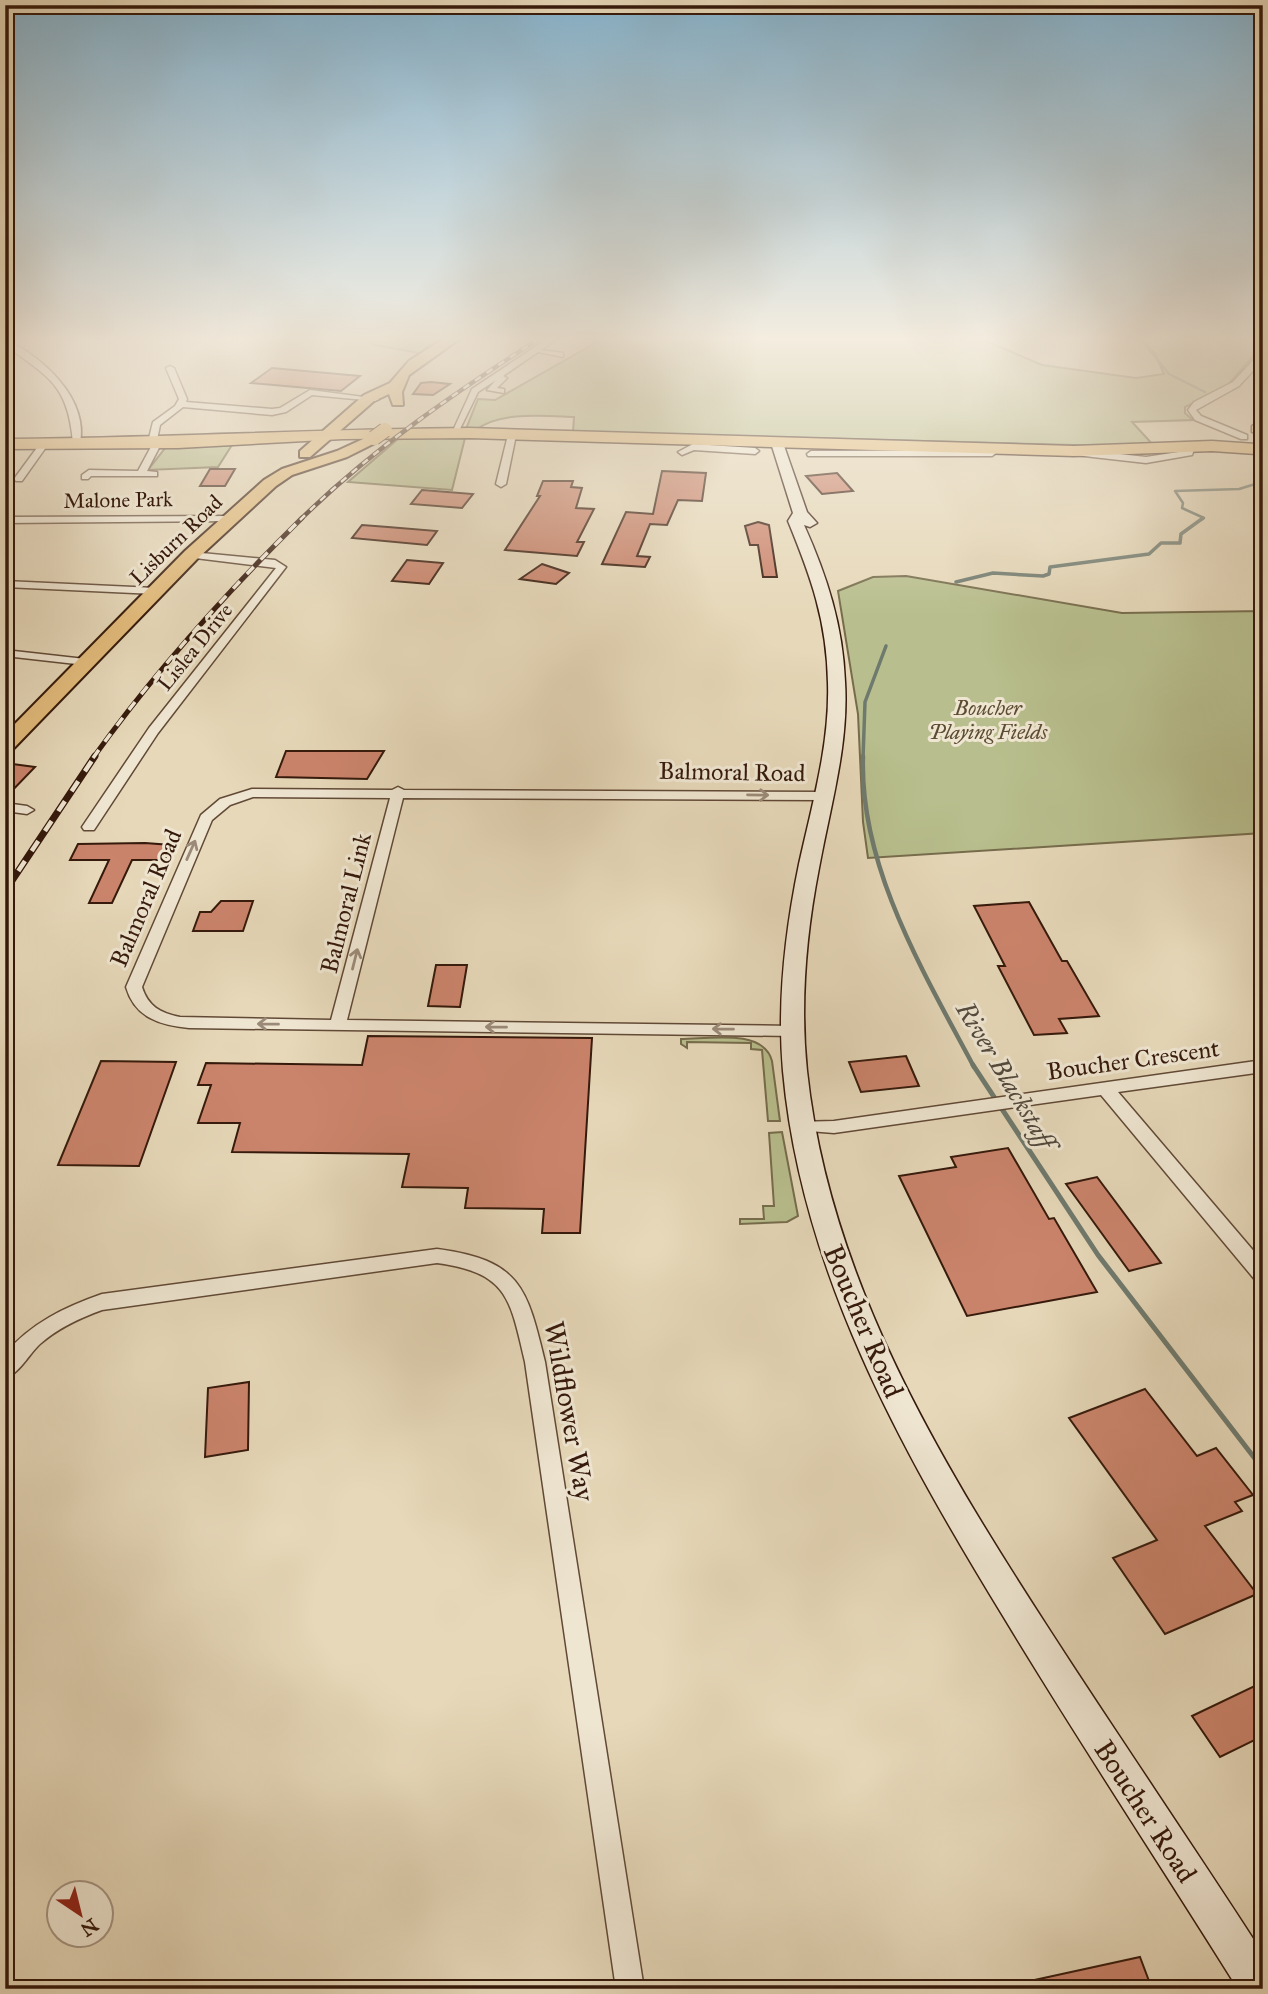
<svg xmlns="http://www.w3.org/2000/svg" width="1268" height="1994" font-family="'IM FELL Great Primer',serif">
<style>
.green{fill:#b8be8d;stroke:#766c4c;stroke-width:2}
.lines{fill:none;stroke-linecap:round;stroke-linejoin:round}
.stream-far3{stroke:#6f7a6e;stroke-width:2.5}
.stream-far2{stroke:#6f7a6e;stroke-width:3.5}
.stream-far1{stroke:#6f7a6e;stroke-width:4.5}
.stream{stroke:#6f7a6e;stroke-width:5}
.building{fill:#cb846c;stroke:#35190b;stroke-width:2}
.street-casing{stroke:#614936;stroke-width:3}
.secondary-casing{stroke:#35190b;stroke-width:3}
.primary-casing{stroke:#35190b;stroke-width:4}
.highway-casing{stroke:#35190b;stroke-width:3}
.street{fill:#efe6d2;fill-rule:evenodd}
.secondary{fill:#efe6d2;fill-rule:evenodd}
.primary{fill:#e3bc7c;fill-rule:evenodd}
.highway{fill:#e3bc7c;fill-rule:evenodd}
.rail-far2-casing{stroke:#35190b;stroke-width:4.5}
.rail-far1-casing{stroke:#35190b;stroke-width:5}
.rail-casing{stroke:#35190b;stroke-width:7}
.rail-far2{stroke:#efe6d2;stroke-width:2.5;stroke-dasharray:7;stroke-linecap:butt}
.rail-far1{stroke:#efe6d2;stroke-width:3.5;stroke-dasharray:10;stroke-linecap:butt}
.rail{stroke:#efe6d2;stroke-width:4.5;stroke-dasharray:12;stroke-linecap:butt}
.primary-bridge-casing{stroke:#35190b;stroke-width:16;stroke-linecap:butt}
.primary-bridge{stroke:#e3bc7c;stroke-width:14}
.oneway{stroke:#9b8a78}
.labels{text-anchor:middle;stroke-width:6;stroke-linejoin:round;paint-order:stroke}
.far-street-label{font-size:21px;fill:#35190b;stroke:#efe6d2}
.far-park-label{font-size:21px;font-style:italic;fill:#5c4b32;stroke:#efe6d2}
.street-label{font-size:24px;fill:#35190b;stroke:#efe6d2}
.water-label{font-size:26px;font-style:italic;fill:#52493d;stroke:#efe6d2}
.near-street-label{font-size:28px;fill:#35190b;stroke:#efe6d2}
</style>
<rect width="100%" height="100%" fill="#e6d8b9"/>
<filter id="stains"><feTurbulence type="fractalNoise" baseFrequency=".00286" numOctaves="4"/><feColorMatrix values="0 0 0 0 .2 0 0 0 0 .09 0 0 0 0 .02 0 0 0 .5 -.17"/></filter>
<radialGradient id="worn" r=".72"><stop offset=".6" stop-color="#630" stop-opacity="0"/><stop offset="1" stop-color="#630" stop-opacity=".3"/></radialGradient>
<g class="green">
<path d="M 361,337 L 438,337 L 439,338 L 419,353 L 375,345 Z"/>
<path d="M 606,337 L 977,337 L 1042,365 L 1136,378 L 1164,374 L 1155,354 L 1139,337 L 1263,337 L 1263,345 L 1227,386 L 1185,407 L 1185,413 L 1193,420 L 1132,422 L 1155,447 L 573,432 L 574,417 C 545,416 499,411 476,430 L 466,429 L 478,399 L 495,400 Z"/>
<path d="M 399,438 L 465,438 L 452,490 L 348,482 Z"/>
<path d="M 232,445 L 218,467 L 148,470 L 166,447 Z"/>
<path d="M 906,576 L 1122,613 L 1263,611 L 1263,833 L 868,858 L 863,822 L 858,714 L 838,591 L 873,577 Z"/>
<path d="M 681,1039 C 707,1039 764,1028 772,1061 L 780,1121 L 768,1121 L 762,1050 L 751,1049 L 751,1043 L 687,1042 L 687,1048 L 681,1044 Z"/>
<path d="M 782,1132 L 798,1216 L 787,1222 L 740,1224 L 740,1219 L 764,1219 L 763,1206 L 774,1206 L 769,1133 Z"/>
</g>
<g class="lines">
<g class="stream-far3">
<path d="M 1139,337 L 1169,374 L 1205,392"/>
<path d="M 1201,520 L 1204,518 L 1182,508 L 1183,503 L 1175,491 L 1239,489 L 1262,482 L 1256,455"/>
</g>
<g class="stream-far2">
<path d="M 956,582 L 993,573 L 1043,576 L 1049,574 L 1050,567 L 1149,554 L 1161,543 L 1180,543 L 1181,534 L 1203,518"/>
<path d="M 863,758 L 865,702 L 886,646"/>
</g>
<path class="stream-far1" d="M 863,756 C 859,866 924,973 974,1067"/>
<path class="stream" d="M 973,1065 L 1098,1255 L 1263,1469"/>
</g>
<g class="building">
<path d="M 272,368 L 360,376 L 341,391 L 251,383 Z"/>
<path d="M 431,382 L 450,384 L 433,395 L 413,394 L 421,383 Z"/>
<path d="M 210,469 L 235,469 L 225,486 L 200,486 Z"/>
<path d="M 662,471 L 706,473 L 702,501 L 678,500 L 667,525 L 650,524 L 637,556 L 650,557 L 645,567 L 602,564 L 626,512 L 653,514 Z"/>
<path d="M 837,473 L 853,491 L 822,494 L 806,476 Z"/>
<path d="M 543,481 L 573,481 L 571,487 L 582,488 L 576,508 L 594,509 L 577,542 L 584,542 L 577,556 L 505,550 L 540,496 L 537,496 Z"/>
<path d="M 422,490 L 473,494 L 462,508 L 411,504 Z"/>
<path d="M 758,522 L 769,525 L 777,577 L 763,577 L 758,545 L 750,545 L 745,526 Z"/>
<path d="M 362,525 L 388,527 L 437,531 L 427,545 L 352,538 Z"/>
<path d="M 407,560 L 443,563 L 429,584 L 392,581 Z"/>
<path d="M 542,564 L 569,573 L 556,584 L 520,579 Z"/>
<path d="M 286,751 L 384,751 L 367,779 L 276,777 Z"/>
<path d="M 5,763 L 35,767 L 5,798 Z"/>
<path d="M 145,843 L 171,845 L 165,860 L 132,860 L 112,903 L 89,903 L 109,860 L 70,860 L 78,844 Z"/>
<path d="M 221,901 L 253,901 L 243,931 L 193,931 L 200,912 L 211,912 Z"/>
<path d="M 1029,902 L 1062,961 L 1067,961 L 1099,1016 L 1059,1019 L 1067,1033 L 1034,1035 L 998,966 L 1005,966 L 974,906 Z"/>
<path d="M 436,965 L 467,965 L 460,1007 L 428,1006 Z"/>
<path d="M 368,1036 L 592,1038 L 580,1233 L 542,1233 L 544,1209 L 465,1208 L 468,1188 L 402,1187 L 409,1154 L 232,1152 L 240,1123 L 198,1123 L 211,1085 L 198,1085 L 206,1063 L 362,1065 Z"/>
<path d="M 906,1056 L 919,1086 L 861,1092 L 849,1062 Z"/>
<path d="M 101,1061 L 176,1062 L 139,1166 L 58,1165 Z"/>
<path d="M 1008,1148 L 1049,1219 L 1054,1218 L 1097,1292 L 967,1316 L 899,1176 L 956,1167 L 951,1157 Z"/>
<path d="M 1097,1177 L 1161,1263 L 1129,1271 L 1066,1184 Z"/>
<path d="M 249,1382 L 248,1450 L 205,1457 L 208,1388 Z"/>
<path d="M 1145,1389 L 1197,1456 L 1216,1448 L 1253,1495 L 1235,1502 L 1242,1511 L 1205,1526 L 1257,1594 L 1165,1634 L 1113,1558 L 1157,1540 L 1069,1418 Z"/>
<path d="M 1263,1682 L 1263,1736 L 1220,1757 L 1192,1716 Z"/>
<path d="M 1140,1957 L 1152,1989 L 1017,1989 L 1016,1984 Z"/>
</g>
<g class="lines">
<g class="street-casing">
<g id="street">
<path d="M 481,337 L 492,337 L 488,339 Z"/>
<path d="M 550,337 L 559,337 L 541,350 L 563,353 L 563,357 L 538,352 L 503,376 L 507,378 L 497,388 L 504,389 L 504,393 L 487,390 L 496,380 L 478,392 L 458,433 L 451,435 L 472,389 Z"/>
<path d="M 5,339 C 42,357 89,398 80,444 L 73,442 C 68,384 48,377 5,345 Z"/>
<path d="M 1260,353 L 1263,353 L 1263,360 L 1239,386 L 1196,410 L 1201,416 L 1247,435 L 1247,439 L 1241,439 L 1195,420 L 1188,410 L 1194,402 L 1233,382 Z"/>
<path d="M 170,366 L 174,368 L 187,399 L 186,402 L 272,409 L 280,408 L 310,390 L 379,399 L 375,401 L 312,395 L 286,412 L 272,415 L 183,407 L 160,425 L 157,440 L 162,442 L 147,471 L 157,472 L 157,476 L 91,476 L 88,479 L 82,479 L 82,475 L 89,470 L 138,471 L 152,445 L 148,442 L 153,422 L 175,406 L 179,399 L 166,368 Z"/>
<path d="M 512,432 L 516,435 L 506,484 L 501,487 L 496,484 L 508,435 Z"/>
<path d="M 42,441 L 49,443 L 22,481 L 16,481 L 14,479 Z"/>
<path d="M 693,444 L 755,448 L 759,451 L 755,454 L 694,450 L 682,455 L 678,452 Z"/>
<path d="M 1191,444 L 1195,447 L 1192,455 L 1146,463 L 1075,455 L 1071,452 L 1075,449 L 1146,457 L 1185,451 Z"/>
<path d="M 811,451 L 992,450 L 996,453 L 992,456 L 808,456 L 807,454 Z"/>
<path d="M 234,516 L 236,518 L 231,521 L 5,523 L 5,517 Z"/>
<path d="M 191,552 L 275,560 L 286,567 L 158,733 L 94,830 L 84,830 L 82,827 L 149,728 L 276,568 L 187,557 L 187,553 Z"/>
<path d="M 5,581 L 155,588 L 160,591 L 155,594 L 5,587 Z"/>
<path d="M 5,650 L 85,659 L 91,662 L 85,665 L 5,656 Z"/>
<path d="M 398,787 L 404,790 L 822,792 L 829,796 L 822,800 L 403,798 L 347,1020 L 792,1026 L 800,1031 L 792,1036 L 189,1028 C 160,1025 135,1018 126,987 L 201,815 L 220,799 L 252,789 L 392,790 ZM 253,797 L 390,798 L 331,1020 L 180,1017 C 160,1013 148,1006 142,987 L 212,820 L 230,805 Z"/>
<path d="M 5,803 L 27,806 L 34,810 L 27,814 L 5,811 Z"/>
<path d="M 1263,1060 L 1263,1072 L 1118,1092 L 1263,1262 L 1263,1283 L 1256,1281 L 1101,1095 L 834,1133 L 796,1130 L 793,1126 L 796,1122 L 834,1121 Z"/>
<path d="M 437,1249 C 520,1260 527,1287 545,1362 L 644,1989 L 616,1989 L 525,1362 C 510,1298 508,1273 437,1263 L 102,1310 C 80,1318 58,1328 40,1344 C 29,1354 19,1374 5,1378 L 5,1354 C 31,1323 65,1307 102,1294 Z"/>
</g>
</g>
<g class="secondary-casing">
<path id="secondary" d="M 777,439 L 783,443 L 807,512 L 817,523 L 810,527 L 804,525 C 827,576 843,626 845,682 C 849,745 830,807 819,868 C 806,935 800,1003 807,1071 C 829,1277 937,1456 1047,1626 C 1118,1736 1192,1844 1263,1954 L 1263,1989 L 1238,1989 C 1160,1864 1079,1742 1003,1616 C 901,1449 801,1271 783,1071 C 777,1002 785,932 799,864 C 812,805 830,744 828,683 C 827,621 811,577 788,521 L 793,513 L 771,443 Z"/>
</g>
<g class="primary-casing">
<g id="primary">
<path d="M 447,337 L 462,337 L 409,375 L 402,392 L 403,405 L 393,405 L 389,394 L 374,401 L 310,457 L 300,457 L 300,451 L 364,395 L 390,383 L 409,361 Z"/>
<path d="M 374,434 L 379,435 L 379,441 L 347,457 L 292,475 L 276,486 L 197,559 L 12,750 L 5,752 L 5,734 L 185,551 L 264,480 L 282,469 L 337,451 Z"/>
</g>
</g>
<g class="highway-casing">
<g id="highway">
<path d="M 1263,419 L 1263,433 L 1252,432 L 1252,426 Z"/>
<path d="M 470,428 L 1074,446 L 1212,441 L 1256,444 L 1262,445 L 1263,451 L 1256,454 L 1212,451 L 1074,456 L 470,438 L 343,439 L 178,448 L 5,449 L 5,439 C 160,438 315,429 470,428 Z"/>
</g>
</g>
<use href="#street" class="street"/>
<use href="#secondary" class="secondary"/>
<use href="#primary" class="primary"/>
<use href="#highway" class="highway"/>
<g class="rail-far2-casing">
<path id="rail-far2" d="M 300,520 C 372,449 457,391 542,337"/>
</g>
<g class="rail-far1-casing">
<path id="rail-far1" d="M 93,758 C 155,671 226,593 302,518"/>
</g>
<g class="rail-casing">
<path id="rail" d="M 5,891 L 95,756"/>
</g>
<use href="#rail-far2" class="rail-far2"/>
<use href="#rail-far1" class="rail-far1"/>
<use href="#rail" class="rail"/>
<g class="primary-bridge-casing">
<path id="primary-bridge" d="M 374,438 L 385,430"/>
</g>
<use href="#primary-bridge" class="primary-bridge"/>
</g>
<defs><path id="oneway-shaft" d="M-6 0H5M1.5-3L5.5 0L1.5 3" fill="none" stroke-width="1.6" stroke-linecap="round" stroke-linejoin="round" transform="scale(1.75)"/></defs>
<g class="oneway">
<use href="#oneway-shaft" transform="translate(758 795) rotate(1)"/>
<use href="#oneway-shaft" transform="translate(191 850) rotate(-66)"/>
<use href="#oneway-shaft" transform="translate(355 959) rotate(-76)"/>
<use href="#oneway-shaft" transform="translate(268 1024) rotate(-179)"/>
<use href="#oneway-shaft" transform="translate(496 1027) rotate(-179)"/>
<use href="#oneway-shaft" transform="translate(723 1029) rotate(-179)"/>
</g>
<linearGradient id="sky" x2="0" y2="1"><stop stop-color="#87b6d2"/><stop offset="0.55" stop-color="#f4ede0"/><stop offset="1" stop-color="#f4ede0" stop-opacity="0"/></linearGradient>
<rect width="1268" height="616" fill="url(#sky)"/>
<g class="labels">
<g class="far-street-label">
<text transform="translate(118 500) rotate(-1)" y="7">Malone Park</text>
<text transform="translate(176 540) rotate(-44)" y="7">Lisburn Road</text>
<text transform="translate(195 647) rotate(-51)" y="7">Lislea Drive</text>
</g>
<g class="far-park-label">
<text x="988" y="715">Boucher<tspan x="988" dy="24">Playing Fields</tspan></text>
</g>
<g class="street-label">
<text transform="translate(732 772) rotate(1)" y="8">Balmoral Road</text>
<text transform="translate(146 898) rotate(-67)" y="8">Balmoral Road</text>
<text transform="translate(346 903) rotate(-76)" y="8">Balmoral Link</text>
<text transform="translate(1133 1060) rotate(-8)" y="8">Boucher Crescent</text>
</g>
<g class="water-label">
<text transform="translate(1006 1075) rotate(59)" y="9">River Blackstaff</text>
</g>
<g class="near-street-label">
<text transform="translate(864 1321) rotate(67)" y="10">Boucher Road</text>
<text transform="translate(570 1411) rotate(80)" y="10">Wildflower Way</text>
<text transform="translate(1146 1811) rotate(57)" y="10">Boucher Road</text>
</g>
</g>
<rect width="1268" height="1994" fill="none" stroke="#e6d8b9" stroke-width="28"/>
<rect x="7" y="7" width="1254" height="1980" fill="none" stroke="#35190b" stroke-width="3.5"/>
<rect x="14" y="14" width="1240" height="1966" fill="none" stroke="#35190b" stroke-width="2"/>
<g transform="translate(80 1914) rotate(145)"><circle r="33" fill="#efe6d2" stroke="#a59482" stroke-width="2"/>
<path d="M0-5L12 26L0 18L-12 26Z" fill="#8f2418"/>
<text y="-10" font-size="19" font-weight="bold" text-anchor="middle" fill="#35190b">N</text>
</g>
<rect width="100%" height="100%" filter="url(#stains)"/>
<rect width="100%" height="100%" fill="url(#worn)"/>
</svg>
